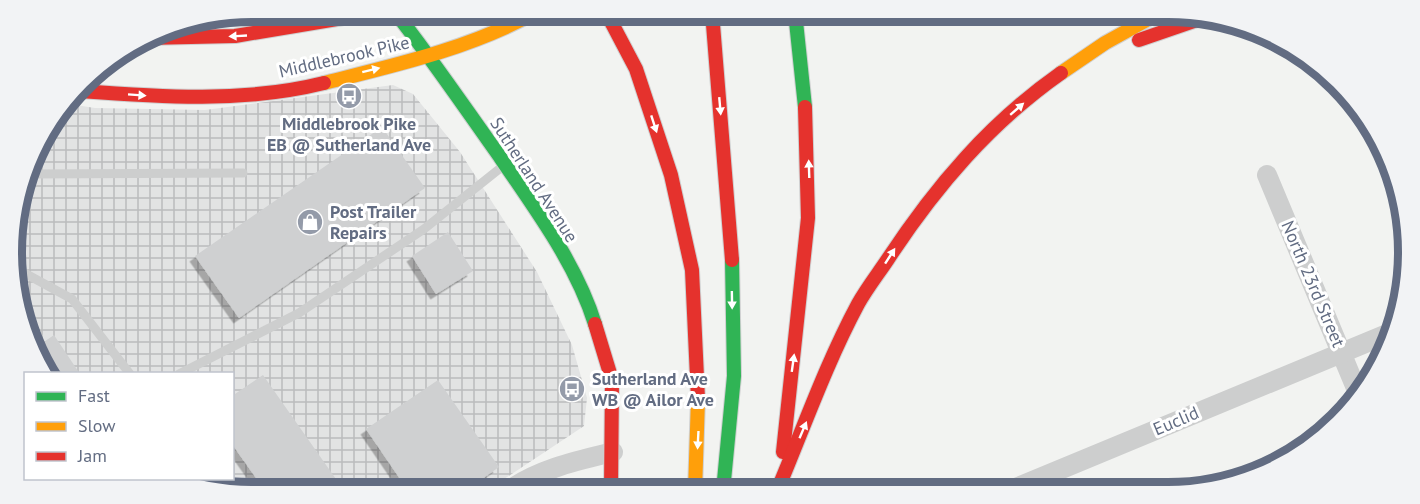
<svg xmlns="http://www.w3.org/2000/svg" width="1420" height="504" font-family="'PT Sans',sans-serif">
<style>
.industrial{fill:url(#industrial-grid)}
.building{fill:#cfd0d1;filter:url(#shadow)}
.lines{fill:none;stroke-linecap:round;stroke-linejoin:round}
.fast-casing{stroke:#cfd0d1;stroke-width:16}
.slow-casing{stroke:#cfd0d1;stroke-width:16}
.jam-casing{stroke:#cfd0d1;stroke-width:16}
.lane{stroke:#cdcece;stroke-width:9}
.street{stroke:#cdcece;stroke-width:20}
.fast{stroke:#30b455;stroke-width:14}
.slow{stroke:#ff9f0a;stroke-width:14}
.jam{stroke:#e5322d;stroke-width:14}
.oneway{fill:#fff}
.labels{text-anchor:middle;stroke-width:6;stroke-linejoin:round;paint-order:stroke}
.street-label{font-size:18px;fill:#626c82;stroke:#fff}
.poi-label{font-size:18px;font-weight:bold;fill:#626c82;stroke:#fff;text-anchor:start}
.rim{fill:none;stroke:#626c82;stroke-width:8}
</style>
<defs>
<pattern id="industrial-grid" width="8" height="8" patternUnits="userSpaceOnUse" patternTransform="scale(1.5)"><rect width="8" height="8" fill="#e2e3e3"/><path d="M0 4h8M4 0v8" fill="none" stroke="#bbbcbd"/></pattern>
<filter id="shadow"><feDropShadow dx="-5.5" dy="5.5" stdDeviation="0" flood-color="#0004"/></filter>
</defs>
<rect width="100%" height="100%" fill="#f2f3f1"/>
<path class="industrial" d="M 393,85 L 413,94 L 460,152 L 537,272 L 572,345 L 587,398 L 584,426 L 486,491 L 252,492 L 190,484 L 178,479 L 232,478 L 232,374 L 47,373 L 20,314 L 14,221 L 37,146 L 69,104 L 95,108 L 205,110 Z"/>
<g class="building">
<path d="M 382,127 L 425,188 L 239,318 L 195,256 Z"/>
<path d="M 448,232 L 473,271 L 436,294 L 412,256 Z"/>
<path d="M 54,335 L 80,374 L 47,374 L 35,348 Z"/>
<path d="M 263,375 L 345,492 L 266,492 L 232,444 L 232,396 Z"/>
<path d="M 438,380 L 499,467 L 464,492 L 409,492 L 366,429 Z"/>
</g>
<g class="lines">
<g class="fast-casing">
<g id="fast">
<path d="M 395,12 C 432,59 465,108 500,157 C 535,209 576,263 595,324"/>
<path d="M 795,12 L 805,107"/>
<path d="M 723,491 L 734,376 L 732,260"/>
</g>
</g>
<g class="slow-casing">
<g id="slow">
<path d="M 1061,73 L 1105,43 L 1161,12"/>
<path d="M 324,83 C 396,65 471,48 536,12"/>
<path d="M 695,491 L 698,399"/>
</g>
</g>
<g class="jam-casing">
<g id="jam">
<path d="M 606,12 L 636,69 L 671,175 L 692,270 L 698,399"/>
<path d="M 712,12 L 732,260"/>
<path d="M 147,38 L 235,36 L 379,12"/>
<path d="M 1139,40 L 1206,17"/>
<path d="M 79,91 C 161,97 244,103 324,83"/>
<path d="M 595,324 L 612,380 L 611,491"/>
<path d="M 783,452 L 808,218 L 805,107"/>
<path d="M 780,484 C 805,424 827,362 858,304 C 867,288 878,274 888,259 C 936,186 990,123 1061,73"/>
</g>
</g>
<g class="lane">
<path d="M 28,174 L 243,173"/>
<path d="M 17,269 L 72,299 L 130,374"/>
<path d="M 179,374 L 299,313 L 424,229 L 503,166"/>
<path d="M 212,478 L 219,488"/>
</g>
<g class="street">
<path d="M 1267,175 L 1358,393"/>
<path d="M 1011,490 L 1392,332"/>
<path d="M 508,491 C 539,469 576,461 613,452"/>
</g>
<use href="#fast" class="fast"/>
<use href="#slow" class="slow"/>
<use href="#jam" class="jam"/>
</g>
<defs><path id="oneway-solid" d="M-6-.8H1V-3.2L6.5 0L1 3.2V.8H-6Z" transform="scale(1.5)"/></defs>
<g class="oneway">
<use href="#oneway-solid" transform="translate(238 36) rotate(177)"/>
<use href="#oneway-solid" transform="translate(371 70) rotate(-14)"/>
<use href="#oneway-solid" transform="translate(137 95) rotate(4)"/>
<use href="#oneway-solid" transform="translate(720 106) rotate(85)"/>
<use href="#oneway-solid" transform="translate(1017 109) rotate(-41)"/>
<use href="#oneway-solid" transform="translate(654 124) rotate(72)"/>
<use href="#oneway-solid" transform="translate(809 169) rotate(-92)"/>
<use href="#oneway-solid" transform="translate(890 256) rotate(-57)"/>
<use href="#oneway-solid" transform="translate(732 300) rotate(89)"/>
<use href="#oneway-solid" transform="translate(793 363) rotate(-82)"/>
<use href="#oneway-solid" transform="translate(803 430) rotate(-67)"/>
<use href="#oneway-solid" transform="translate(698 440) rotate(93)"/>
</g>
<defs>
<g id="bus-disc" transform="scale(1.35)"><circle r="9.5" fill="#949ba9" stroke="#fff"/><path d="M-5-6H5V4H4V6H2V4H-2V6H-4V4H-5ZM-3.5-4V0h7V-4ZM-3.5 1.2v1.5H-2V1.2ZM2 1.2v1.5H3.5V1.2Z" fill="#fff"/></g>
<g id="shop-disc" transform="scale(1.35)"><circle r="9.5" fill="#949ba9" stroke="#fff"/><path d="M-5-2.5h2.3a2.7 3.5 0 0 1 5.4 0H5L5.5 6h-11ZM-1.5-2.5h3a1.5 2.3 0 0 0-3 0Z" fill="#fff"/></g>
</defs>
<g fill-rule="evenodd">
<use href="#bus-disc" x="349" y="96"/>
<use href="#shop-disc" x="310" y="222"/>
<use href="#bus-disc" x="572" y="389"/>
</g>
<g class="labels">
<g class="street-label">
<text transform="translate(344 57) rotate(-13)" y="6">Middlebrook Pike</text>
<text transform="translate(534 180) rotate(57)" y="6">Sutherland Avenue</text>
<text transform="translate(1313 284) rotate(67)" y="6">North 23rd Street</text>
<text transform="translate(1176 421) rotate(-23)" y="6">Euclid</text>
</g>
<g class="poi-label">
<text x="349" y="130" text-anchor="middle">Middlebrook Pike<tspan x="349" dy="21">EB @ Sutherland Ave</tspan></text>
<text x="330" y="218">Post Trailer<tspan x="330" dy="21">Repairs</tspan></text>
<text x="592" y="385">Sutherland Ave<tspan x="592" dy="21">WB @ Ailor Ave</tspan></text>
</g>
</g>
<path d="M0 0H1420V504H0ZM252 22H1168A230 230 0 0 1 1398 252V252A230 230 0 0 1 1168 482H252A230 230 0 0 1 22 252V252A230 230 0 0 1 252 22Z" fill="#f2f3f5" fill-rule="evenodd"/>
<path class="rim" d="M252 22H1168A230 230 0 0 1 1398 252V252A230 230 0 0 1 1168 482H252A230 230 0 0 1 22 252V252A230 230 0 0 1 252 22Z"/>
<rect x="24" y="372" width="210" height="108" fill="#ffffff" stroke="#c0c4cd" stroke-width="1.5"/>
<rect x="36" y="392" width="30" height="9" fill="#30b455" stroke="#c0c4cd" stroke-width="1.5"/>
<text x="78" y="402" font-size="18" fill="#626c82">Fast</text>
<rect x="36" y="422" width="30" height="9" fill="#ff9f0a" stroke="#c0c4cd" stroke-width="1.5"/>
<text x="78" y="432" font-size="18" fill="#626c82">Slow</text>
<rect x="36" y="452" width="30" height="9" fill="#e5322d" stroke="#c0c4cd" stroke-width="1.5"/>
<text x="78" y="462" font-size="18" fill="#626c82">Jam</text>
</svg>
